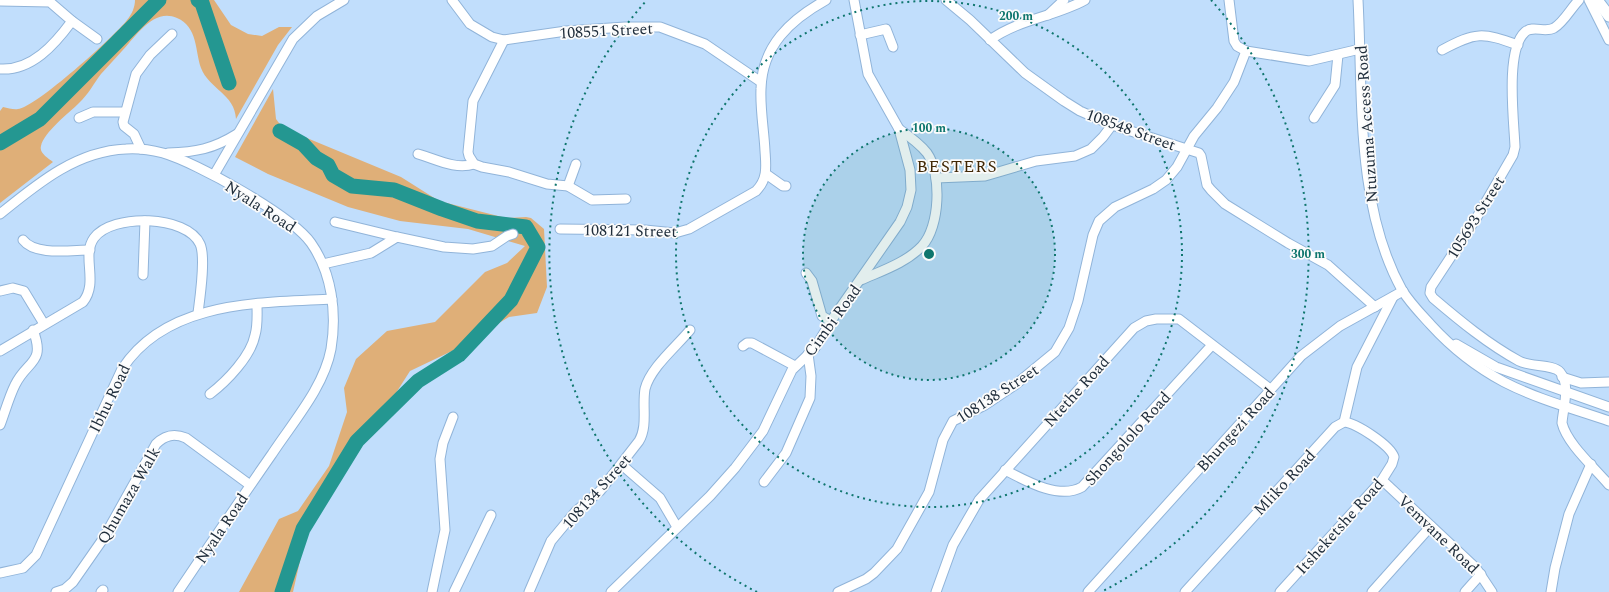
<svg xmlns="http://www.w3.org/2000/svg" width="1609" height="592" font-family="Spectral,serif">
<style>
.green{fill:#dfaf78}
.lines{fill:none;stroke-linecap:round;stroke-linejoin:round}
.river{stroke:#249791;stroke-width:15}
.minor-casing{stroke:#91b4d9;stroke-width:11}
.major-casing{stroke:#91b4d9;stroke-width:13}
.minor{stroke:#fff;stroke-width:9}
.major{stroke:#fff;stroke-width:11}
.ring{fill:none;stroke:#0f766e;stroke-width:2;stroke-dasharray:2 4}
.labels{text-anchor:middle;stroke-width:3.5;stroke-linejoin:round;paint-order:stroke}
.street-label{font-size:16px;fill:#202e3c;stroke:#fbfbfb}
.neighbourhood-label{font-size:17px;letter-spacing:1px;fill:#412806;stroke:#fbfbfb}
.centre{fill:#0f766e;stroke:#fbfbfb;stroke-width:2}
.ring-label{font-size:12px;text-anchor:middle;font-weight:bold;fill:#0f766e;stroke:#fbfbfb;stroke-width:3.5;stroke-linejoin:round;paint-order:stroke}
</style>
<rect width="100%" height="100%" fill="#c1defc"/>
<g class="green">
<path d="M 135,0 L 214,0 L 231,25 L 248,34 L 262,36 L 279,27 L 292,27 L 278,45 L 236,119 C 235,94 209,89 201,68 C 195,51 198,27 177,18 C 154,7 135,37 122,51 C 115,59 108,66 101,74 C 94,83 88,95 79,103 C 69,113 44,132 41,146 C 39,153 48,158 53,162 L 0,203 L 0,111 L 3,107 C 8,108 14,110 18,109 C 35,108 115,36 127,20 C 132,14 135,7 135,0 Z"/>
<path d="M 273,89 L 276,119 L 279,123 L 290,131 L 401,177 L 439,201 L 506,218 L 526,217 L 531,218 L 544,229 L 547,287 L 537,313 L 509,317 L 452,351 L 410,371 L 306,534 L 293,592 L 239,592 L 279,519 L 298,511 L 329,466 L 347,412 L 344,388 L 356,359 L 387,331 L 435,322 L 485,272 L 507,263 L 525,246 L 468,229 L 400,221 L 348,207 L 268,174 L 235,157 Z"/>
</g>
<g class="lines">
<g class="river">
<path d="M 198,0 L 202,3 L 229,83"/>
<path d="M 280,131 L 303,144 L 316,158 L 328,165 L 333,175 L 352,186 L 394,190 L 442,209 L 477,221 L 526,227 L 538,247 L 511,300 L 459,355 L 418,381 L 357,441 L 303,529 L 282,592"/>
<path d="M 0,143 L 40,119 L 159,0"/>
</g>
<g class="minor-casing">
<g id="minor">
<path d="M 452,0 L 470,24 L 492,37 L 504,40 L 566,31 L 625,27 L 660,27 L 705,44 L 761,82"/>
<path d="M 946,0 L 970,20 L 1025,73 L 1064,101 L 1080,111 L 1112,125 L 1199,153 L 1201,156 L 1207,185 L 1211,190 L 1225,204 L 1288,243 L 1328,265 L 1375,307"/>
<path d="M 1229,0 L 1234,41 L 1237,46 L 1246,51 L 1309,61 L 1360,49"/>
<path d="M 1358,0 C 1363,94 1355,205 1402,290 C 1410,303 1421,314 1431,325 C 1452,348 1476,367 1504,382 C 1537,399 1574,409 1609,421"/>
<path d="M 1579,0 C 1571,8 1564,22 1554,28 C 1545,33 1533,25 1525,32 C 1505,50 1514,121 1515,147 L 1513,155 L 1477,217 L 1431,287 L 1430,293 L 1433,298 C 1460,321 1488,344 1519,361 C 1530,367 1553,364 1560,372 C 1571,385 1563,408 1562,423 C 1567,444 1595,468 1609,485"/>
<path d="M 1589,0 L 1609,40"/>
<path d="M 0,1 L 50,2 L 72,21 L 97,39"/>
<path d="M 1048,15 L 1064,0"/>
<path d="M 860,35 L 886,29 L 893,47"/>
<path d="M 504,40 L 473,101 L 468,152 L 469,156 L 474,164 L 482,167 L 509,172 L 547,184 L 568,186 L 592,200 L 626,199"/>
<path d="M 990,40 C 1019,19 1054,17 1085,0"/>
<path d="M 1442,50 C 1476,32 1482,32 1518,45"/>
<path d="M 0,69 C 32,71 55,44 72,21"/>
<path d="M 79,118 L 93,112 L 125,112"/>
<path d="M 1314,118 L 1335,85 L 1338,55"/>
<path d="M 141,149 L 134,134 L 124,126 L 123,122 L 136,74 L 150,55 L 172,34"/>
<path d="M 168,153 C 196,152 213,149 237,134"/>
<path d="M 418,154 C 436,159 455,170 474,164"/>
<path d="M 766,174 L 783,186 L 786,186"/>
<path d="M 214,175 L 293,39 L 317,16 L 344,0"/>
<path d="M 936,178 L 985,176 L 1036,161 L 1075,156 L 1091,149 L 1103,137 L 1112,125"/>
<path d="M 568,186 L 576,164"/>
<path d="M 0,214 C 37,184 76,151 126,149 C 139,148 151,150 163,153 C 197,163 291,215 311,243 C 332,273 337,313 331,349 C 324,387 293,422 272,454 C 240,500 209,546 178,592"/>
<path d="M 335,222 L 397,237"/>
<path d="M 560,229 L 645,230 L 675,233 L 689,229 L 756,191 C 768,179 766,166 765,151 C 764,130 760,109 761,89 C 762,46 790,20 826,0"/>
<path d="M 23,240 C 35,256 71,250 90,250"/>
<path d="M 323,264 L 371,253 L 397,237 L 444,247 L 473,249 L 492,246 L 507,236 L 513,234"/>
<path d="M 806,273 L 812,281 L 822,316 L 831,321"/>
<path d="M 143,275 L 145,221"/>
<path d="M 861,280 C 881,271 906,263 922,246 C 940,227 942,174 927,153 C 919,143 909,136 899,129"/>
<path d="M 0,291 L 13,288 L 24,291 L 44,324"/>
<path d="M 1456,344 L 1496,367 L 1609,407"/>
<path d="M 743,346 L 747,343 L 752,343 L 795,366"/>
<path d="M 0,351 L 83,302 C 99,282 81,256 94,238 C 112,213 187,215 200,244 C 206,257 200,297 198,313"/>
<path d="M 1562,377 L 1581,383 L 1609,382"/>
<path d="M 210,394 C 227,381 251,356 255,335 C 258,325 257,314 257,304"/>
<path d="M 1344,422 L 1357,367 L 1393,297"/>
<path d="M 0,425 C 5,412 9,397 15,385 C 27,360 46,364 33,330"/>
<path d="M 622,465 L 660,498 L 677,527"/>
<path d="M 1005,470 C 1026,481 1059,500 1082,487 L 1212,345"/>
<path d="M 1382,480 L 1476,568 L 1492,592"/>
<path d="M 764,482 L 786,453 L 810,398 L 811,376 L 808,354"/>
<path d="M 0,573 L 23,568 L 36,555 L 122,369 C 167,300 260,303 332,299"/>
<path d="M 56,592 L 65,589 L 73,582 L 103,539 L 156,444 C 165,435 174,433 186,438 L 250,485"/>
<path d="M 101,592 L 103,590"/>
<path d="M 432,592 L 445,530 L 440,459 L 443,443 L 453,417"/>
<path d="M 454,592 L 491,515"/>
<path d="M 529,592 L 551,541 L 576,511 L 600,491 L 639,441 C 648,426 642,406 645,389 C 650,368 677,346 690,330"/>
<path d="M 611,592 L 710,496 L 735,468 L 763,431 L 792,370 L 815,348 L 831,321 L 900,222 L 907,207 L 911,190 L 910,170 L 899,129 L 868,74 L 854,0"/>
<path d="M 838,592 L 866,579 L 874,573 L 897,549 L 929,492 L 943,440 L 953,421 L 985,405 L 1015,385 L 1055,352 L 1069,328 L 1078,301 L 1093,235 L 1099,221 L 1115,207 L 1153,189 L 1166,180 L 1177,167 L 1194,136 L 1217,108 L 1234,82 L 1246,51"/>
<path d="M 936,592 L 953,545 L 979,500 L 1134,328 L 1146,321 L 1156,319 L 1179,319 L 1270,389"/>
<path d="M 1088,592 L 1301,356 L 1340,326 L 1403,291"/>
<path d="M 1185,592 L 1335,427 L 1344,422 C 1356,423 1390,445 1394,457 L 1392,464 L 1382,480 L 1280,592"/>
<path d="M 1372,592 L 1431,526"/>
<path d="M 1465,592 L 1481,574"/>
<path d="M 1551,592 L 1555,568 L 1569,514 L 1591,464"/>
</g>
</g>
<g class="major-casing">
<path id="major" d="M 1597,0 L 1609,16"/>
</g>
<use href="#minor" class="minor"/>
<use href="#major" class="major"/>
</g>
<circle cx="929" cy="254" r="126" fill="#0f766e" fill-opacity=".12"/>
<g class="ring">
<circle cx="929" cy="254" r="126"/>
<circle cx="929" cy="254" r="253"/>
<path d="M757 592A379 379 0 0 1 647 0M1211 0A379 379 0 0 1 1101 592"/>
</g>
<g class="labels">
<g class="street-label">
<text transform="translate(606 30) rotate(-3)" y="6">108551 Street</text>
<text transform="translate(1366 124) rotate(-94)" y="6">Ntuzuma Access Road</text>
<text transform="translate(1131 129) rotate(20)" y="6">108548 Street</text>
<text transform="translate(261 206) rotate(33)" y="6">Nyala Road</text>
<text transform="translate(1475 217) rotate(-58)" y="6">105693 Street</text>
<text transform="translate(630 230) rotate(1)" y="6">108121 Street</text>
<text transform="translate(832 320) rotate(-54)" y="6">Cimbi Road</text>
<text transform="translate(1076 391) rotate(-48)" y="6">Ntethe Road</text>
<text transform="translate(997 393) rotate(-33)" y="6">108138 Street</text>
<text transform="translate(109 398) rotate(-64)" y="6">Ibhu Road</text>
<text transform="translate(1235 429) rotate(-48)" y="6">Bhungezi Road</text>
<text transform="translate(1127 438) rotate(-48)" y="6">Shongololo Road</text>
<text transform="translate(1284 482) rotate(-47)" y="6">Mliko Road</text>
<text transform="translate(596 491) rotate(-48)" y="6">108134 Street</text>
<text transform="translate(128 495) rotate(-60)" y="6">Qhumaza Walk</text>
<text transform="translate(1339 526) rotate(-48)" y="6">Itsheketshe Road</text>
<text transform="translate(221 528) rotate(-56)" y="6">Nyala Road</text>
<text transform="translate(1439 534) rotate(44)" y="6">Vemvane Road</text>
</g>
<g class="neighbourhood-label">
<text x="957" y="172">BESTERS</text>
</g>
</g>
<circle cx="929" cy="254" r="6" class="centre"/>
<g class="ring-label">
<text x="1016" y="20">200 m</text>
<text x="929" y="132">100 m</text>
<text x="1308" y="258">300 m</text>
</g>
</svg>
